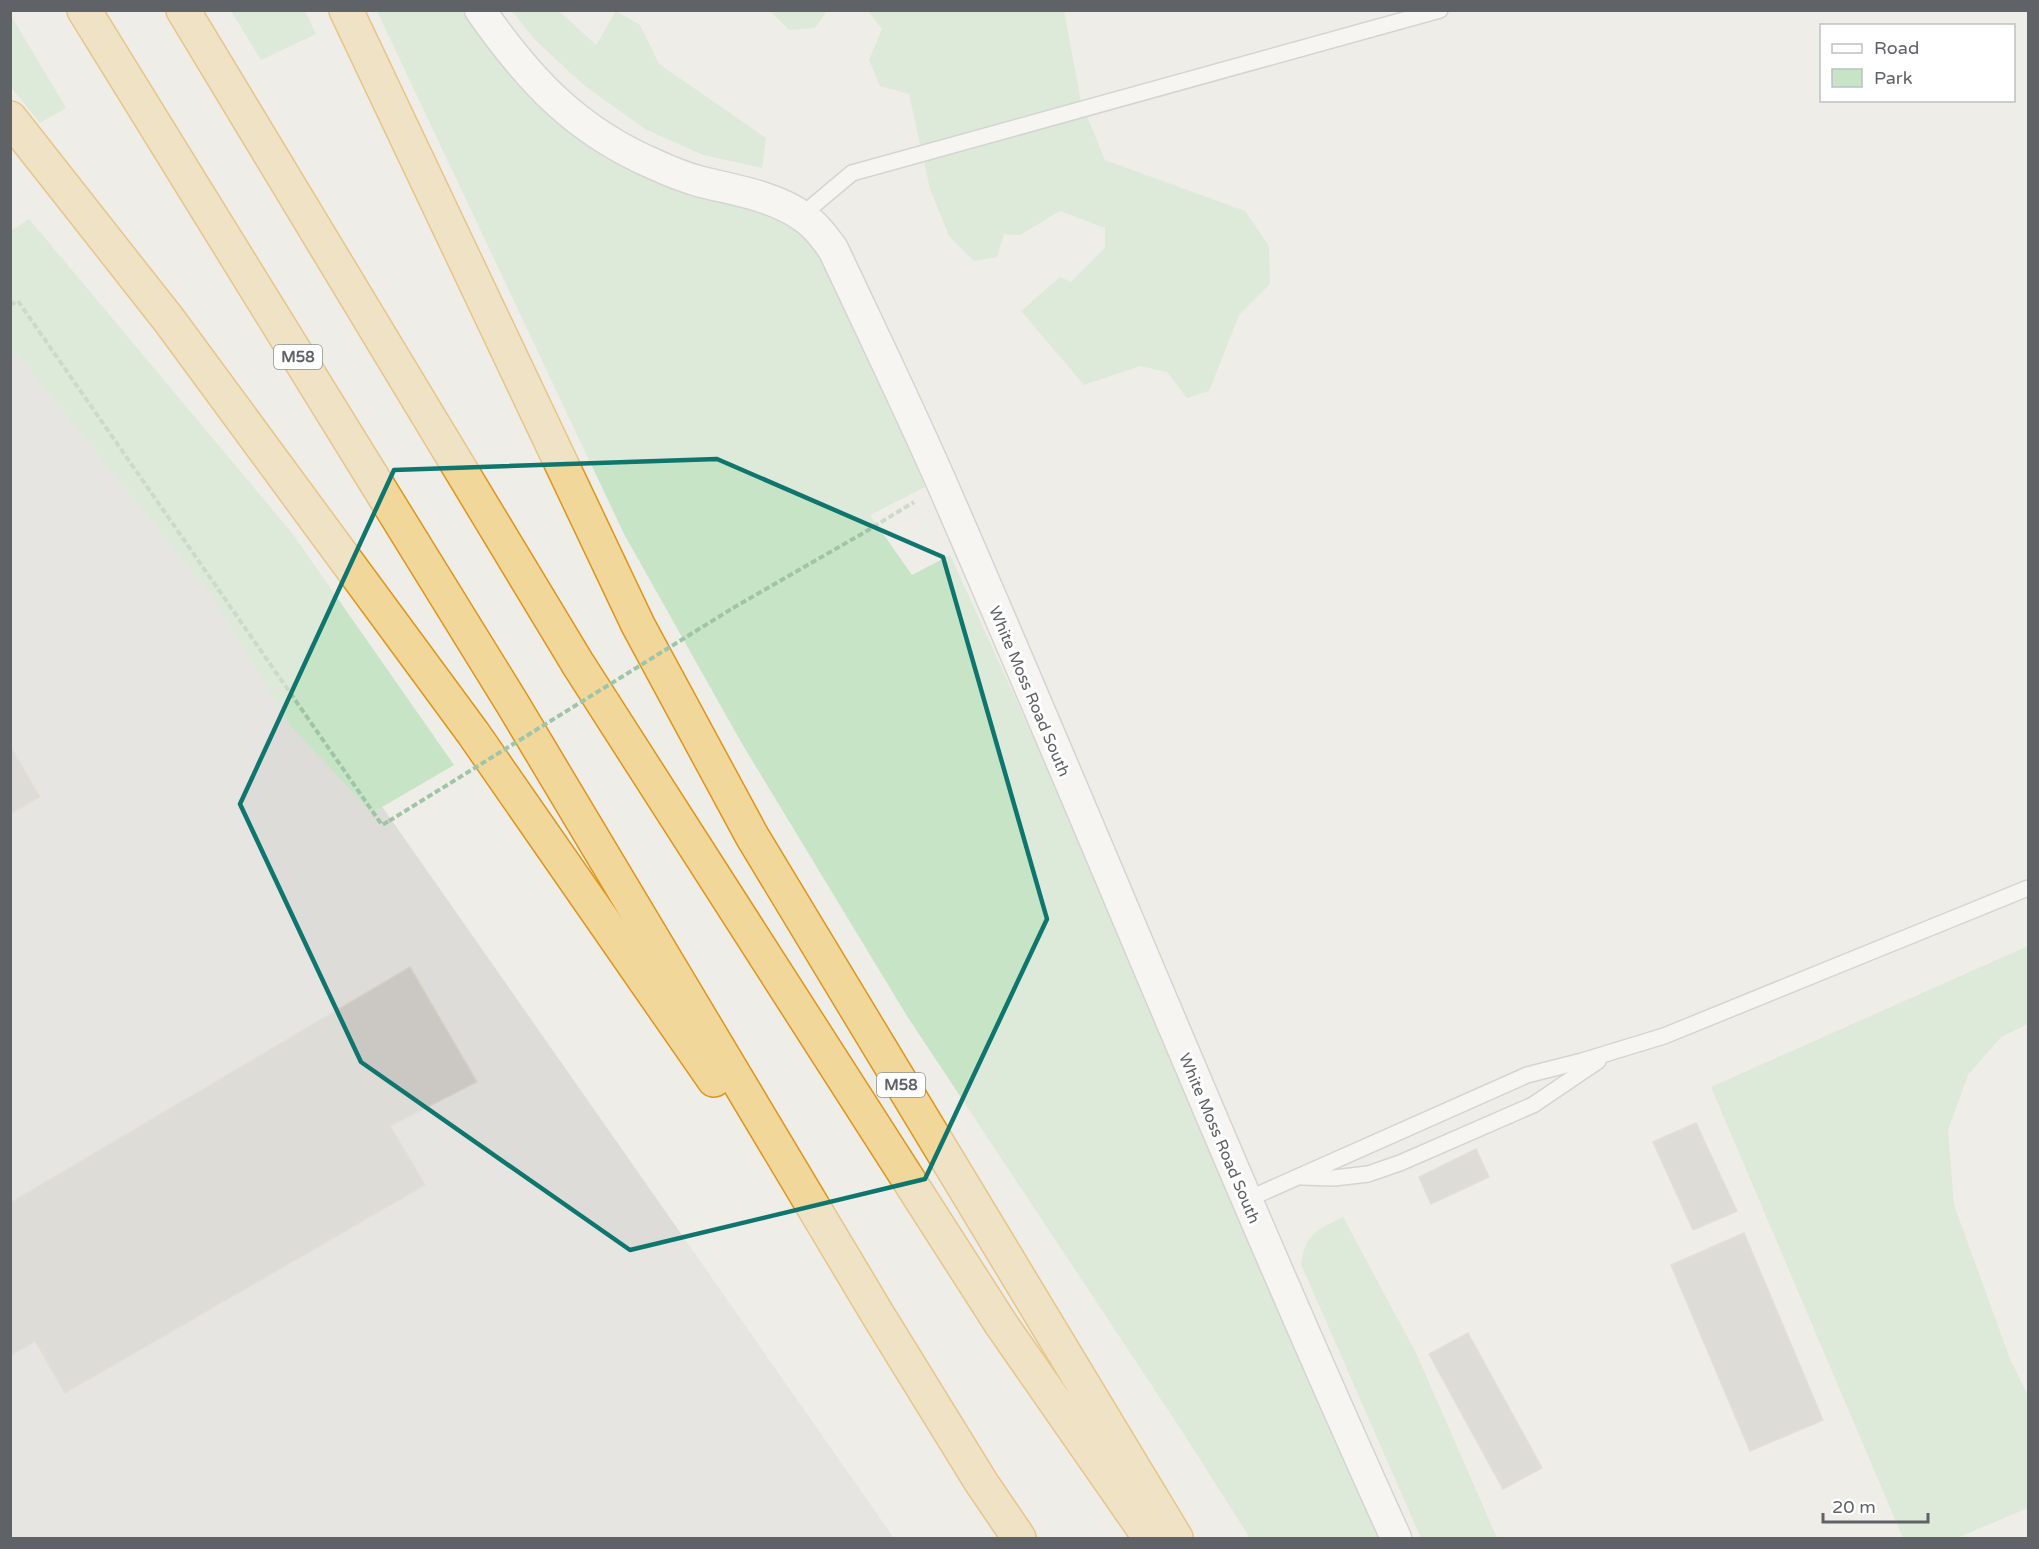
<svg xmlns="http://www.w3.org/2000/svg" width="2039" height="1549" font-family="'Varela Round',sans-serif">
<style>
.industrial{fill:#dedcd9}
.green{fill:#c8e4c7}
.building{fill:#cbc8c4;stroke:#d3cec6;stroke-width:1.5}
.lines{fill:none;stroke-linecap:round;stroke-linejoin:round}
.service-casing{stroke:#b4b7ba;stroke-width:18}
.minor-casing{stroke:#b4b7ba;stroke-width:33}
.motorway-casing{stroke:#de9518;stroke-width:36}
.path{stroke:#a0c4a8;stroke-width:4;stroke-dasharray:6 3;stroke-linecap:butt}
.service{stroke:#fff;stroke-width:15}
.minor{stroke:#fff;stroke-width:30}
.motorway{stroke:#f2d79b;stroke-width:33}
.path-bridge{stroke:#a0c4a8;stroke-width:4;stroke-dasharray:6 3;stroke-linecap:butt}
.marked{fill:none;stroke:#0f766e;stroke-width:4.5;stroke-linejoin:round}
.labels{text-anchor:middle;stroke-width:6;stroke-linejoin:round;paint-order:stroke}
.shield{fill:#fff;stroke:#8f9194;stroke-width:1.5}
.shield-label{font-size:15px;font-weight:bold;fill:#5f6266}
.street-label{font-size:16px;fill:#5f6266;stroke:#fff}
</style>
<rect width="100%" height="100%" fill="#efede7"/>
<path class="industrial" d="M 10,309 L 304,695 L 894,1538 L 11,1538 Z"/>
<g class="green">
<path d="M 231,11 L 305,11 L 316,34 L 261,60 Z"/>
<path d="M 377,11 L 471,11 L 521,78 L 799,233 L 822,255 L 845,282 L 925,487 L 870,515 L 912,575 L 950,555 L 1399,1538 L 1250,1538 L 1182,1431 L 907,1016 L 741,742 L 624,534 Z"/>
<path d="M 512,11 L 559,11 L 596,45 L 616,11 L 640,25 L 659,64 L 766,138 L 762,168 L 703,155 L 645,129 L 585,86 L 535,40 Z"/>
<path d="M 770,11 L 771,10 L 827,11 L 815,28 L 789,30 Z"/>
<path d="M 868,11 L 1064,11 L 1081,102 L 1105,160 L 1245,211 L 1269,246 L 1270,284 L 1239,315 L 1209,391 L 1187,398 L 1167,372 L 1140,366 L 1084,385 L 1021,311 L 1060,277 L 1071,282 L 1105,248 L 1105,228 L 1060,211 L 1020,235 L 1004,234 L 997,257 L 974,261 L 949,236 L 930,189 L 909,94 L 880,86 L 869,60 L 882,29 Z"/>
<path d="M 10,14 L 66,108 L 40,123 L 11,87 Z"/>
<path d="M 29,219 L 292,533 L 454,765 L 372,813 L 289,724 L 212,596 L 17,354 L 11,357 L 11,231 Z"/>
<path d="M 2028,946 L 2028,1024 L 2001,1037 L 1968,1075 L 1948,1130 L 1954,1205 L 2010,1359 L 2028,1396 L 2028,1508 L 1957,1538 L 1903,1538 L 1711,1087 Z"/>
<path d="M 1343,1217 L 1416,1353 L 1497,1538 L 1421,1538 L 1301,1264 C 1306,1233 1317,1230 1343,1217 Z"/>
</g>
<g class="building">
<path d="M 10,746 L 40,797 L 10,814 Z"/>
<path d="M 410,967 L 477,1082 L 390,1126 L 425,1185 L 65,1393 L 35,1341 L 10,1356 L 10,1203 Z"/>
<path d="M 1696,1123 L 1737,1211 L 1693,1230 L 1653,1142 Z"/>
<path d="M 1476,1149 L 1489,1177 L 1431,1204 L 1419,1177 Z"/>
<path d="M 1744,1233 L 1823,1420 L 1750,1451 L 1671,1265 Z"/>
<path d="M 1468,1333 L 1542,1468 L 1503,1489 L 1429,1354 Z"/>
</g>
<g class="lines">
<g class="service-casing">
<g id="service">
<path d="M 802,215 L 852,173 L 1440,10"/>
<path d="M 1302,1177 L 1334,1178 L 1368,1174 L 1400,1163 L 1533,1105 L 1598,1061"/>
<path d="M 1246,1200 L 1527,1075 L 1582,1061 L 1664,1036 L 2028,888"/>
</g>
</g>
<g class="minor-casing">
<path id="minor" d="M 480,10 C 529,80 576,131 656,165 C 669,171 684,177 698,181 C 732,190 772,195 802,216 C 815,224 824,237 833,249 C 870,328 908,406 943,486 C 1096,836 1238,1191 1396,1538"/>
</g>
<g class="motorway-casing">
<g id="motorway">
<path d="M 84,10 L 512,703 L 878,1315 L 981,1482 L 1019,1538"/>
<path d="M 183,10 L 578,664 L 1001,1324 L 1150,1538"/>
<path d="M 346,10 L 638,625 L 752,836 L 1176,1538"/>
<path d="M 10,118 L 169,320 L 473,733 L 714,1080"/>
</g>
</g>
<g class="path">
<path d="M 10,305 L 18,301 L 382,825 L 389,821"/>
<path d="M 733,608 L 865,532 L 914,502"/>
</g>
<use href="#service" class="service"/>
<use href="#minor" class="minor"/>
<use href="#motorway" class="motorway"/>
<path class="path-bridge" d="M 389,821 L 733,608"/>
</g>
<path d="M0 0H2039V1549H0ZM 717,459 L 943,557 L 1047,919 L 925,1179 L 630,1250 L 361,1062 L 240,804 L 394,470 Z" fill="#efede7" fill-opacity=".55" fill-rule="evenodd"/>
<path class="marked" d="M 717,459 L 943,557 L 1047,919 L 925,1179 L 630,1250 L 361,1062 L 240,804 L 394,470 Z"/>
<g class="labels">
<g class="shield">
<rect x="274" y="345" width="48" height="24" rx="4.5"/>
<rect x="877" y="1073" width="48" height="24" rx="4.5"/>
</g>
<g class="shield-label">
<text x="298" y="362">M58</text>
<text x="901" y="1090">M58</text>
</g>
<g class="street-label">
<text transform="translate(1030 691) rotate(67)" y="6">White Moss Road South</text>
<text transform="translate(1220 1138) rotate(67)" y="6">White Moss Road South</text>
</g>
</g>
<rect width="2039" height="1549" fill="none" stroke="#5f6266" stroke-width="24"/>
<rect x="1820" y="24" width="195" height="78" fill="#ffffff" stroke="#bfc0c2" stroke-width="1.5"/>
<rect x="1832" y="44" width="30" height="9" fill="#ffffff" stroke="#bfc0c2" stroke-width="1.5"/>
<text x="1874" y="54" font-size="18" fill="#5f6266">Road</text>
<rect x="1832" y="69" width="30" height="18" fill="#c8e4c7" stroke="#bfc0c2" stroke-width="1.5"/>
<text x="1874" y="84" font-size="18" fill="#5f6266">Park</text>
<path d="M1823 1513v9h105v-9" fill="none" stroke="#5f6266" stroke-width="3"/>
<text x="1832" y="1513" font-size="18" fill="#5f6266" stroke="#ffffff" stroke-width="4.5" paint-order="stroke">20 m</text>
</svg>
